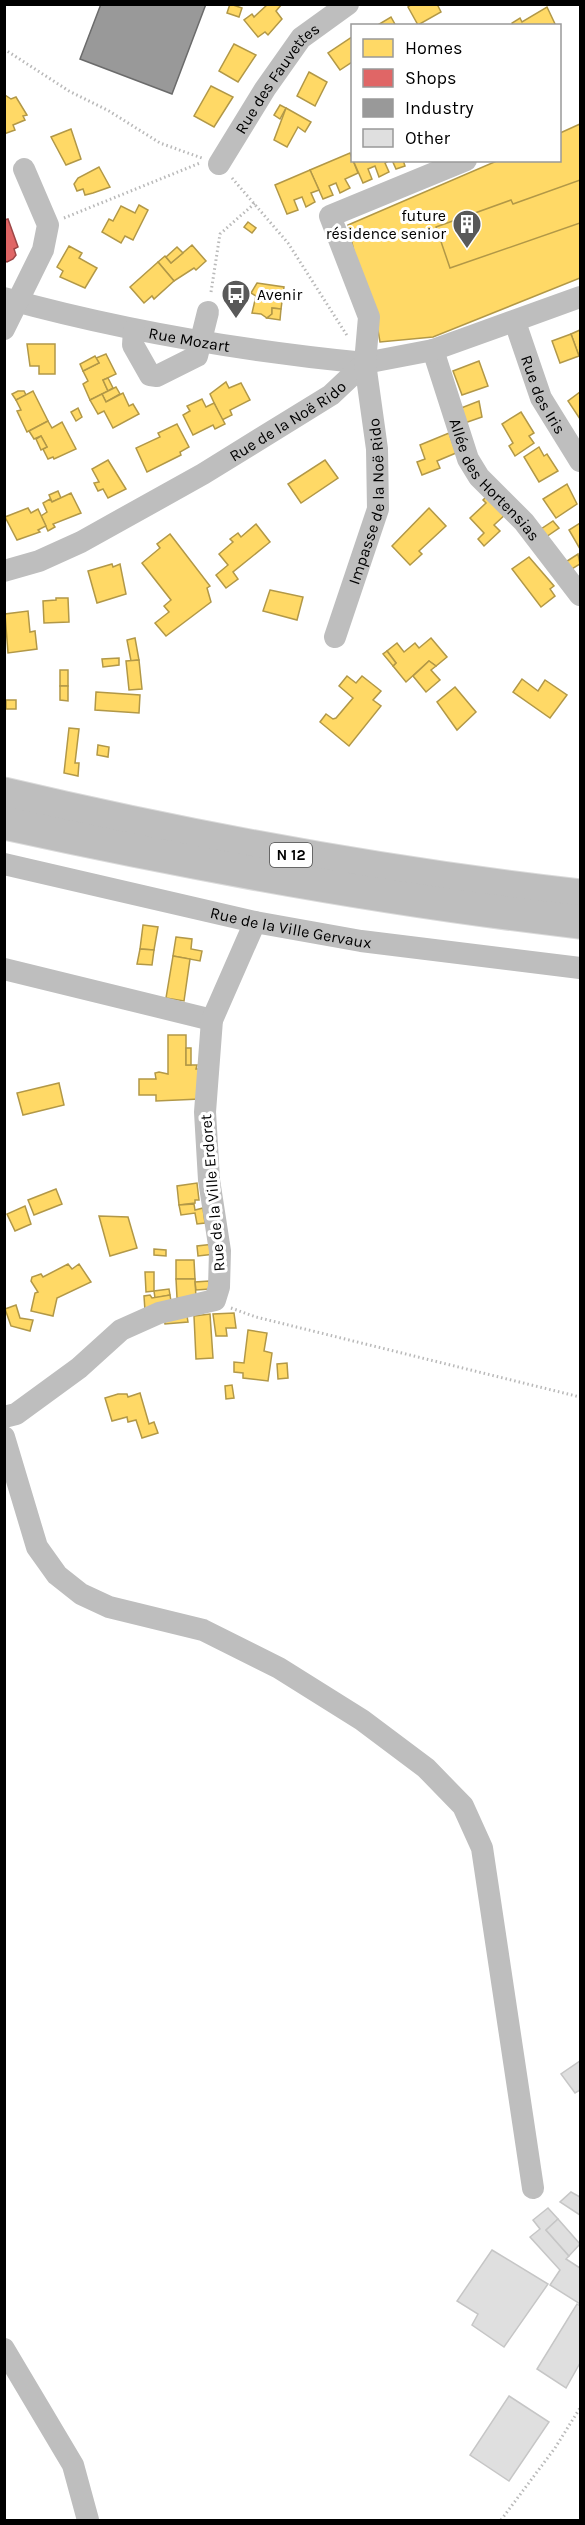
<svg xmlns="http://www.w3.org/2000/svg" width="585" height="2525" font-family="Karla,sans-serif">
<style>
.homes{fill:#ffd966;stroke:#b29847;stroke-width:1.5}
.shops{fill:#e06666;stroke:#9d4747;stroke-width:1.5}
.industry{fill:#999;stroke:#6b6b6b;stroke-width:1.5}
.building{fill:#dfdfdf;stroke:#c6c6c6;stroke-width:1.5}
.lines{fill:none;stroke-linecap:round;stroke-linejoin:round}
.highway-casing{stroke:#dbdbdb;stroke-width:35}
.path{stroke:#b9b9b9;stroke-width:3;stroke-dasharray:1.5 3;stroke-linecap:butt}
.minor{stroke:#bebebe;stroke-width:22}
.highway{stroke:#bebebe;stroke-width:33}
.labels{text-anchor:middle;stroke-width:6;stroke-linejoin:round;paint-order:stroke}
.shield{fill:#fff;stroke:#4c4c4c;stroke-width:1.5}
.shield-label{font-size:15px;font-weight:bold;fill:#000}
.street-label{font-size:16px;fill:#000;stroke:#fff}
.poi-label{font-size:16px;fill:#000;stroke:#fff;text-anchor:end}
</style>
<rect width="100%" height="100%" fill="#fff"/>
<g class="homes">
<path d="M 230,4 L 242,8 L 239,17 L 227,13 Z"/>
<path d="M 268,4 L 282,4 L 276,11 L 282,19 L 268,35 L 265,32 L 258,37 L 244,20 L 252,14 L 254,17 Z"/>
<path d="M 412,4 L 437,4 L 441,12 L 418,25 L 408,7 Z"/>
<path d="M 547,7 L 556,26 L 513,26 L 512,23 L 520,18 L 522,22 Z"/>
<path d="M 391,17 L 396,26 L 376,26 Z"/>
<path d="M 352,37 L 352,62 L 340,70 L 328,53 Z"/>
<path d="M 234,44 L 256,55 L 238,82 L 219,71 Z"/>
<path d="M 309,72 L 327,82 L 315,106 L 297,96 Z"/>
<path d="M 211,86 L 233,97 L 214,127 L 194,116 Z"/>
<path d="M 5,95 L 11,99 L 16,97 L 27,115 L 23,116 L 25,120 L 13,125 L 15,130 L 4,134 Z"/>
<path d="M 280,105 L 286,108 L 280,119 L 274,115 Z"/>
<path d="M 286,108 L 311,122 L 305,132 L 298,127 L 287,147 L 274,140 Z"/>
<path d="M 580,124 L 580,278 L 433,337 L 380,342 L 376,319 L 359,274 L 348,225 L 499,160 L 560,160 L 560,133 Z"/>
<path d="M 71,129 L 81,159 L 66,165 L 51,137 Z"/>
<path d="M 350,153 L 358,173 L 345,179 L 350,188 L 340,193 L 336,183 L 329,186 L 333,195 L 323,199 L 310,170 Z"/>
<path d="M 353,160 L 390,160 L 385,163 L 389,172 L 379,177 L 375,166 L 368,169 L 372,179 L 363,183 Z"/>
<path d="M 392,160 L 403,160 L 405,166 L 396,169 Z"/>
<path d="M 99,167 L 110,187 L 93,193 L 85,195 L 83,189 L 77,191 L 74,184 L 78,178 Z"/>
<path d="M 310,170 L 319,190 L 311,193 L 315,202 L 306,207 L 302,197 L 294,200 L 298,210 L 287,214 L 275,185 Z"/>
<path d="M 580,180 L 580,223 L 450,268 L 436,227 L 511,200 L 513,204 Z"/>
<path d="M 139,205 L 148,210 L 133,240 L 125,236 L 121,243 L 102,232 L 109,219 L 113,221 L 121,206 L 135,213 Z"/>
<path d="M 248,222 L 256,228 L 252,233 L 244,227 Z"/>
<path d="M 192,245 L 206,261 L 196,270 L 194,268 L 174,281 L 158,262 L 165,256 L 171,263 Z"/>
<path d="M 69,246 L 82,253 L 79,258 L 97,268 L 85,288 L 60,277 L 63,271 L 57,267 Z"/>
<path d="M 177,247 L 183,253 L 171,263 L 166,257 Z"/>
<path d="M 158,262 L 174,281 L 154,299 L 152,296 L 144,303 L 130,287 Z"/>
<path d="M 257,283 L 284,287 L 281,309 L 272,308 L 272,314 L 267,318 L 261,314 L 252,313 L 256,296 L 251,293 Z"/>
<path d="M 272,308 L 281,309 L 280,320 L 267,318 L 272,314 Z"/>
<path d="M 580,330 L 580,356 L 579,356 L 571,334 Z"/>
<path d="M 571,334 L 579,356 L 560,363 L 552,341 Z"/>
<path d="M 27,344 L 55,344 L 55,374 L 39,374 L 39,366 L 30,366 Z"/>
<path d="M 106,354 L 116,374 L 103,380 L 108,391 L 90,400 L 83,384 L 88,381 L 83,371 L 99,363 L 96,358 Z"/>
<path d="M 95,356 L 99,363 L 83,371 L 80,364 Z"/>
<path d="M 479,361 L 488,386 L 462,395 L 453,371 Z"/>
<path d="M 108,378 L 113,388 L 108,391 L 103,380 Z"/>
<path d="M 226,382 L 229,388 L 241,383 L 250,400 L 230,410 L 232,415 L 222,420 L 210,394 Z"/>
<path d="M 116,387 L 120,394 L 106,402 L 102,394 Z"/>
<path d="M 18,391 L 24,391 L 26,395 L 16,400 L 12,394 Z"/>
<path d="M 33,391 L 48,421 L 27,432 L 17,411 L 21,410 L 16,400 Z"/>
<path d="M 580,392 L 580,419 L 568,401 Z"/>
<path d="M 123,393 L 129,406 L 133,404 L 139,414 L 113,428 L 104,411 L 98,414 L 90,400 L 102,394 L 106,402 Z"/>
<path d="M 202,399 L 206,407 L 214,403 L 225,424 L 215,429 L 213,425 L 193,435 L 183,415 L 190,411 L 187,406 Z"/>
<path d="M 479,401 L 482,417 L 459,425 L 456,410 Z"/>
<path d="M 78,408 L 82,417 L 76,421 L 71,412 Z"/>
<path d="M 521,412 L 534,433 L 529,436 L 534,443 L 515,456 L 509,446 L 513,443 L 502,424 Z"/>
<path d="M 48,421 L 52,428 L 62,422 L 76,449 L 54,459 L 53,457 L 48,459 L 43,449 L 47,447 L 41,436 L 34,439 L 29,431 Z"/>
<path d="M 177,424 L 189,447 L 180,452 L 181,455 L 147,472 L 136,448 L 160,437 L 158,433 Z"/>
<path d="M 449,433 L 456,453 L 437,461 L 440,468 L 422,475 L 417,462 L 425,459 L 420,445 Z"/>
<path d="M 41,436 L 47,447 L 41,450 L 36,439 Z"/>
<path d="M 539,447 L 544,456 L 547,454 L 558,471 L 539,482 L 524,457 Z"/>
<path d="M 108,460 L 126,489 L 108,498 L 103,489 L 98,491 L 94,483 L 99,482 L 92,469 Z"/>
<path d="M 325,460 L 338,478 L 301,503 L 288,484 Z"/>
<path d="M 567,484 L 577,504 L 556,518 L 543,499 Z"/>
<path d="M 58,491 L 61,498 L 52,502 L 49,495 Z"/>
<path d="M 71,493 L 81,513 L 53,524 L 55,527 L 48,531 L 41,516 L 47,512 L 43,503 L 50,499 L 52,502 Z"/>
<path d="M 489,494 L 507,513 L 494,525 L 500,531 L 484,546 L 478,539 L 484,533 L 470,518 L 486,503 L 483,500 Z"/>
<path d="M 28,508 L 31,513 L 38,509 L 46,526 L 38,530 L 40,532 L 17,540 L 5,517 Z"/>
<path d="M 429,508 L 446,526 L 419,551 L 422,554 L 410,565 L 392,546 Z"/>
<path d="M 553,521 L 559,528 L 546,537 L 541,529 Z"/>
<path d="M 580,523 L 580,549 L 569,530 Z"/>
<path d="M 256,524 L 270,542 L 233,572 L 238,579 L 226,588 L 216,575 L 228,565 L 219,554 L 233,542 L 230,539 L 238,533 L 241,537 Z"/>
<path d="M 170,534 L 210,586 L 207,588 L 211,602 L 166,636 L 155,623 L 169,612 L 164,606 L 171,600 L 142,563 L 160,548 L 157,544 Z"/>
<path d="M 578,554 L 580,564 L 567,572 L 561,565 Z"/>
<path d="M 529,557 L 554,586 L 550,589 L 555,596 L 541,607 L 512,569 Z"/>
<path d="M 112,564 L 113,567 L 120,564 L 126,594 L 97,603 L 88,571 Z"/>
<path d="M 270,590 L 303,597 L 297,620 L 263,611 Z"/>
<path d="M 56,598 L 68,598 L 69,622 L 44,623 L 43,601 L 56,600 Z"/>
<path d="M 28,611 L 30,632 L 35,631 L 37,649 L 8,653 L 5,614 Z"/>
<path d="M 135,638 L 139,660 L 131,661 L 127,640 Z"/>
<path d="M 431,638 L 447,657 L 436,666 L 429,661 L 406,682 L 393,666 L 396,663 L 387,651 L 397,643 L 404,652 L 415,643 L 419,648 Z"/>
<path d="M 387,651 L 396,663 L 393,666 L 383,654 Z"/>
<path d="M 119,658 L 119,665 L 103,667 L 102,659 Z"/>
<path d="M 139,660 L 142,689 L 129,690 L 126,661 Z"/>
<path d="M 429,661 L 436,666 L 431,670 L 440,680 L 426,692 L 413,676 Z"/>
<rect x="60" y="670" width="8" height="16"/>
<path d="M 347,676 L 356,683 L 362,676 L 381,691 L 373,700 L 381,706 L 349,746 L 320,722 L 326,714 L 333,719 L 336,718 L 353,698 L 339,686 Z"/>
<path d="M 522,679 L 538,691 L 545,680 L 567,695 L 550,718 L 513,692 Z"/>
<path d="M 60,686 L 68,686 L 68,701 L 60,700 Z"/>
<path d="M 455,687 L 476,712 L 457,730 L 437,702 Z"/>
<path d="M 96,692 L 140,695 L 139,713 L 95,710 Z"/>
<rect x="6" y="700" width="10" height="9"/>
<path d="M 69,728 L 79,729 L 75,763 L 79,763 L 78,776 L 64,773 Z"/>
<path d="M 98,745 L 109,747 L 108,757 L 97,755 Z"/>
<path d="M 143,925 L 158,927 L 154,950 L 140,949 Z"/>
<path d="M 176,937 L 192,939 L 191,949 L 202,951 L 200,961 L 173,956 Z"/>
<path d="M 140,949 L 154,950 L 152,965 L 137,964 Z"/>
<path d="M 173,956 L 190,959 L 184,1001 L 166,998 Z"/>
<path d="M 168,1035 L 186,1035 L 186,1065 L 197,1065 L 196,1069 L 200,1069 L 200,1099 L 156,1101 L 156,1095 L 139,1095 L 139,1079 L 156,1079 L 155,1073 L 159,1072 L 168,1074 Z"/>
<rect x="186" y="1048" width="5" height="17"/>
<path d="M 59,1083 L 64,1105 L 23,1115 L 17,1093 Z"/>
<path d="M 197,1183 L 199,1200 L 195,1200 L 195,1203 L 179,1205 L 177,1186 Z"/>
<path d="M 56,1189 L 62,1204 L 34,1215 L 28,1200 Z"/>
<path d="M 194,1204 L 195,1210 L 203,1208 L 205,1223 L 197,1224 L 195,1213 L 181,1215 L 179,1205 Z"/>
<path d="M 25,1206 L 31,1224 L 15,1231 L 7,1214 Z"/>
<path d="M 99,1216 L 128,1217 L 137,1248 L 110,1256 Z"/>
<path d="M 214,1244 L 215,1254 L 198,1256 L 197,1246 Z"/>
<path d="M 154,1249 L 166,1250 L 166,1256 L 154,1255 Z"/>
<path d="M 176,1260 L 194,1260 L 195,1279 L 176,1279 Z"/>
<path d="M 68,1264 L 72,1269 L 79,1264 L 91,1282 L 57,1298 L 53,1316 L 31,1311 L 35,1293 L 38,1292 L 31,1281 L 32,1277 L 41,1274 L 43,1277 Z"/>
<path d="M 145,1272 L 154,1272 L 154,1291 L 146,1292 Z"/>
<path d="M 176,1279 L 195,1279 L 196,1298 L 177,1298 Z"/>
<path d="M 209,1281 L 210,1289 L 196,1290 L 195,1282 Z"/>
<path d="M 169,1289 L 170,1295 L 155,1298 L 154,1291 Z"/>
<path d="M 150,1295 L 152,1298 L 170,1295 L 172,1307 L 145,1311 L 144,1296 Z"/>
<path d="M 16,1305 L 20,1318 L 33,1320 L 30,1331 L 11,1326 L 5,1309 Z"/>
<path d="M 234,1313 L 236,1328 L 226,1328 L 227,1336 L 216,1336 L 213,1314 Z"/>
<path d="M 210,1314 L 213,1358 L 196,1359 L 194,1316 Z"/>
<path d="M 187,1316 L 188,1322 L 165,1324 L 164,1318 Z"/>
<path d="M 248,1330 L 267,1333 L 264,1351 L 272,1353 L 268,1381 L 243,1378 L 243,1373 L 234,1372 L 234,1362 L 244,1363 Z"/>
<path d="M 287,1363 L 288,1378 L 278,1379 L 277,1364 Z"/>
<path d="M 232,1385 L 234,1398 L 226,1399 L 225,1386 Z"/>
<path d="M 140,1393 L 149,1424 L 154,1422 L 158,1433 L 142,1438 L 136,1420 L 128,1422 L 127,1417 L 112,1421 L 105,1398 L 118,1394 L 127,1394 L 128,1397 Z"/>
</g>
<path class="shops" d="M 8,219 L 18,247 L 14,249 L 16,255 L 13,259 L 7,262 L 4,261 L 4,220 Z"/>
<path class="industry" d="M 101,4 L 206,4 L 172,94 L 80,59 Z"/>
<g class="building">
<path d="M 580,2061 L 580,2090 L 575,2093 L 561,2074 Z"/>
<path d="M 571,2192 L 580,2197 L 580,2215 L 560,2202 Z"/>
<path d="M 548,2208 L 558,2219 L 546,2230 L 569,2256 L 566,2259 L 580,2268 L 580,2304 L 550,2285 L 560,2270 L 530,2237 L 540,2229 L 533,2220 Z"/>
<path d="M 558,2219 L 580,2244 L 569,2256 L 546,2230 Z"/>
<path d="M 492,2250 L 548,2284 L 504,2347 L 472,2325 L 478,2314 L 457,2301 Z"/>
<path d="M 577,2304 L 580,2306 L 580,2363 L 566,2388 L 537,2369 Z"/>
<path d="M 509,2396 L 549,2422 L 509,2481 L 470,2455 Z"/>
</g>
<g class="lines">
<g class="highway-casing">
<g id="highway">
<path d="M 4,794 C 195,839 386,874 580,896"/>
<path d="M 4,823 C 196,865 385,900 580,922"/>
</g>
</g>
<g class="path">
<path d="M 4,49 L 69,91 L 109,111 L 160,143 L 202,158"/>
<path d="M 232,178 L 288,243 L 348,337"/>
<path d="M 64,218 L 200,163"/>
<path d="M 211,292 L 220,234 L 255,203"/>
<path d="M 231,1308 L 256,1317 L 580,1397"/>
<path d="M 501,2520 L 555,2448 L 580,2408"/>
</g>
<g class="minor">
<path id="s1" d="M 219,164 L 265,89 L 301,38 L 348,4"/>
<path id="s2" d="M 4,298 C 123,331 243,351 365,363"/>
<path id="s3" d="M 515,322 L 541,398 L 580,461"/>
<path d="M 4,329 L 43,250 L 48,225 L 24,169"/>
<path d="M 134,330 L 133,345 L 150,375 L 157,376 L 197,356 L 208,312"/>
<path id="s4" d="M 433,350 L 468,459 L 479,477 L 524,522 L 580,595"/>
<path id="s5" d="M 4,571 L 39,561 L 81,542 L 203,474 L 331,395 L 365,363 L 433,350 L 580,297"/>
<path id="s6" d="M 335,637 L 378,509 L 377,449 L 365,363 L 369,317 L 330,216 L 466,160"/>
<path id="s7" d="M 4,864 L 255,922 L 361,941 L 580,968"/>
<path d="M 4,969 L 212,1020"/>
<path d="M 4,1417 L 16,1414 L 79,1368 L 121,1330 L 159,1313 L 215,1300 L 219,1287 L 220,1251 L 209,1180 L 205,1112 L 212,1020 L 255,922"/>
<path d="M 4,1437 L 37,1547 L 57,1575 L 81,1594 L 109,1607 L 203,1630 L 279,1668 L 362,1720 L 426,1768 L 463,1806 L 482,1848 L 533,2188"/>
<path d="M 4,2349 L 73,2465 L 88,2520"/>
</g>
<use href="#highway" class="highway"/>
</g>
<defs>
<g id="building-pin" transform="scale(1.5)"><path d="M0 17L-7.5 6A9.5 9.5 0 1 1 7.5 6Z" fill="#595959" stroke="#fff"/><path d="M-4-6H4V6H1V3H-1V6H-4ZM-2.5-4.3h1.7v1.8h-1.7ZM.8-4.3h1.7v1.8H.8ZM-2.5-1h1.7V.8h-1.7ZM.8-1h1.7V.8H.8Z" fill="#fff"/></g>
<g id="bus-pin" transform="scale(1.5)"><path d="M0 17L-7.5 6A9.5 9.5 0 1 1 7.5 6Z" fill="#595959" stroke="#fff"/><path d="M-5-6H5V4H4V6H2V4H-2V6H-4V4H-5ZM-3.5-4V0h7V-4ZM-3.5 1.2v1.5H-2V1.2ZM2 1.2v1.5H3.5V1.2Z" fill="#fff"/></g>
</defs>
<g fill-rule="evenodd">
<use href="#building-pin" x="467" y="224"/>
<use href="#bus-pin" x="236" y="294"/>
</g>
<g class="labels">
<rect class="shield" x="270" y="843" width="42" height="24" rx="4.5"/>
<g class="shield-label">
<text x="291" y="860">N 12</text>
</g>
<g class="street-label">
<text dy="6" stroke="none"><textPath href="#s1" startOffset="104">Rue des Fauvettes</textPath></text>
<text dy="6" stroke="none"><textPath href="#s2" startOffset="190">Rue Mozart</textPath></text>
<text dy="6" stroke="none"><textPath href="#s3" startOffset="78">Rue des Iris</textPath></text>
<text dy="6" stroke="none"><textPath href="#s5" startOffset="322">Rue de la Noë Rido</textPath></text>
<text dy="6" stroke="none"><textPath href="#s4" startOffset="146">Allée des Hortensias</textPath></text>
<text dy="6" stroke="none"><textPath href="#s6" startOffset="141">Impasse de la Noë Rido</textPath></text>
<text dy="6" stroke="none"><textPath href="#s7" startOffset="294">Rue de la Ville Gervaux</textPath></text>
<text transform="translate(212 1193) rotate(-95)" y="6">Rue de la Ville Erdoret</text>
</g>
<g class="poi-label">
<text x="446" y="221">future<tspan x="446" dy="18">résidence senior</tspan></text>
<text x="257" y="300" text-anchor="start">Avenir</text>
</g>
</g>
<rect width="585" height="2525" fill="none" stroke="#000000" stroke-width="12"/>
<rect x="351" y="24" width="210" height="138" fill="#ffffff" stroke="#999999" stroke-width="1.5"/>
<rect x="363" y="39" width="30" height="18" fill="#ffd966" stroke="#999999" stroke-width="1.5"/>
<text x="405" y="54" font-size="18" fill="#000000">Homes</text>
<rect x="363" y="69" width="30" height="18" fill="#e06666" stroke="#999999" stroke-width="1.5"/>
<text x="405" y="84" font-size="18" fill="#000000">Shops</text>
<rect x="363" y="99" width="30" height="18" fill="#999999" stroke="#999999" stroke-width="1.5"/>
<text x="405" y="114" font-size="18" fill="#000000">Industry</text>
<rect x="363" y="129" width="30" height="18" fill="#dfdfdf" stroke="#999999" stroke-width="1.5"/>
<text x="405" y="144" font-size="18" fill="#000000">Other</text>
</svg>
